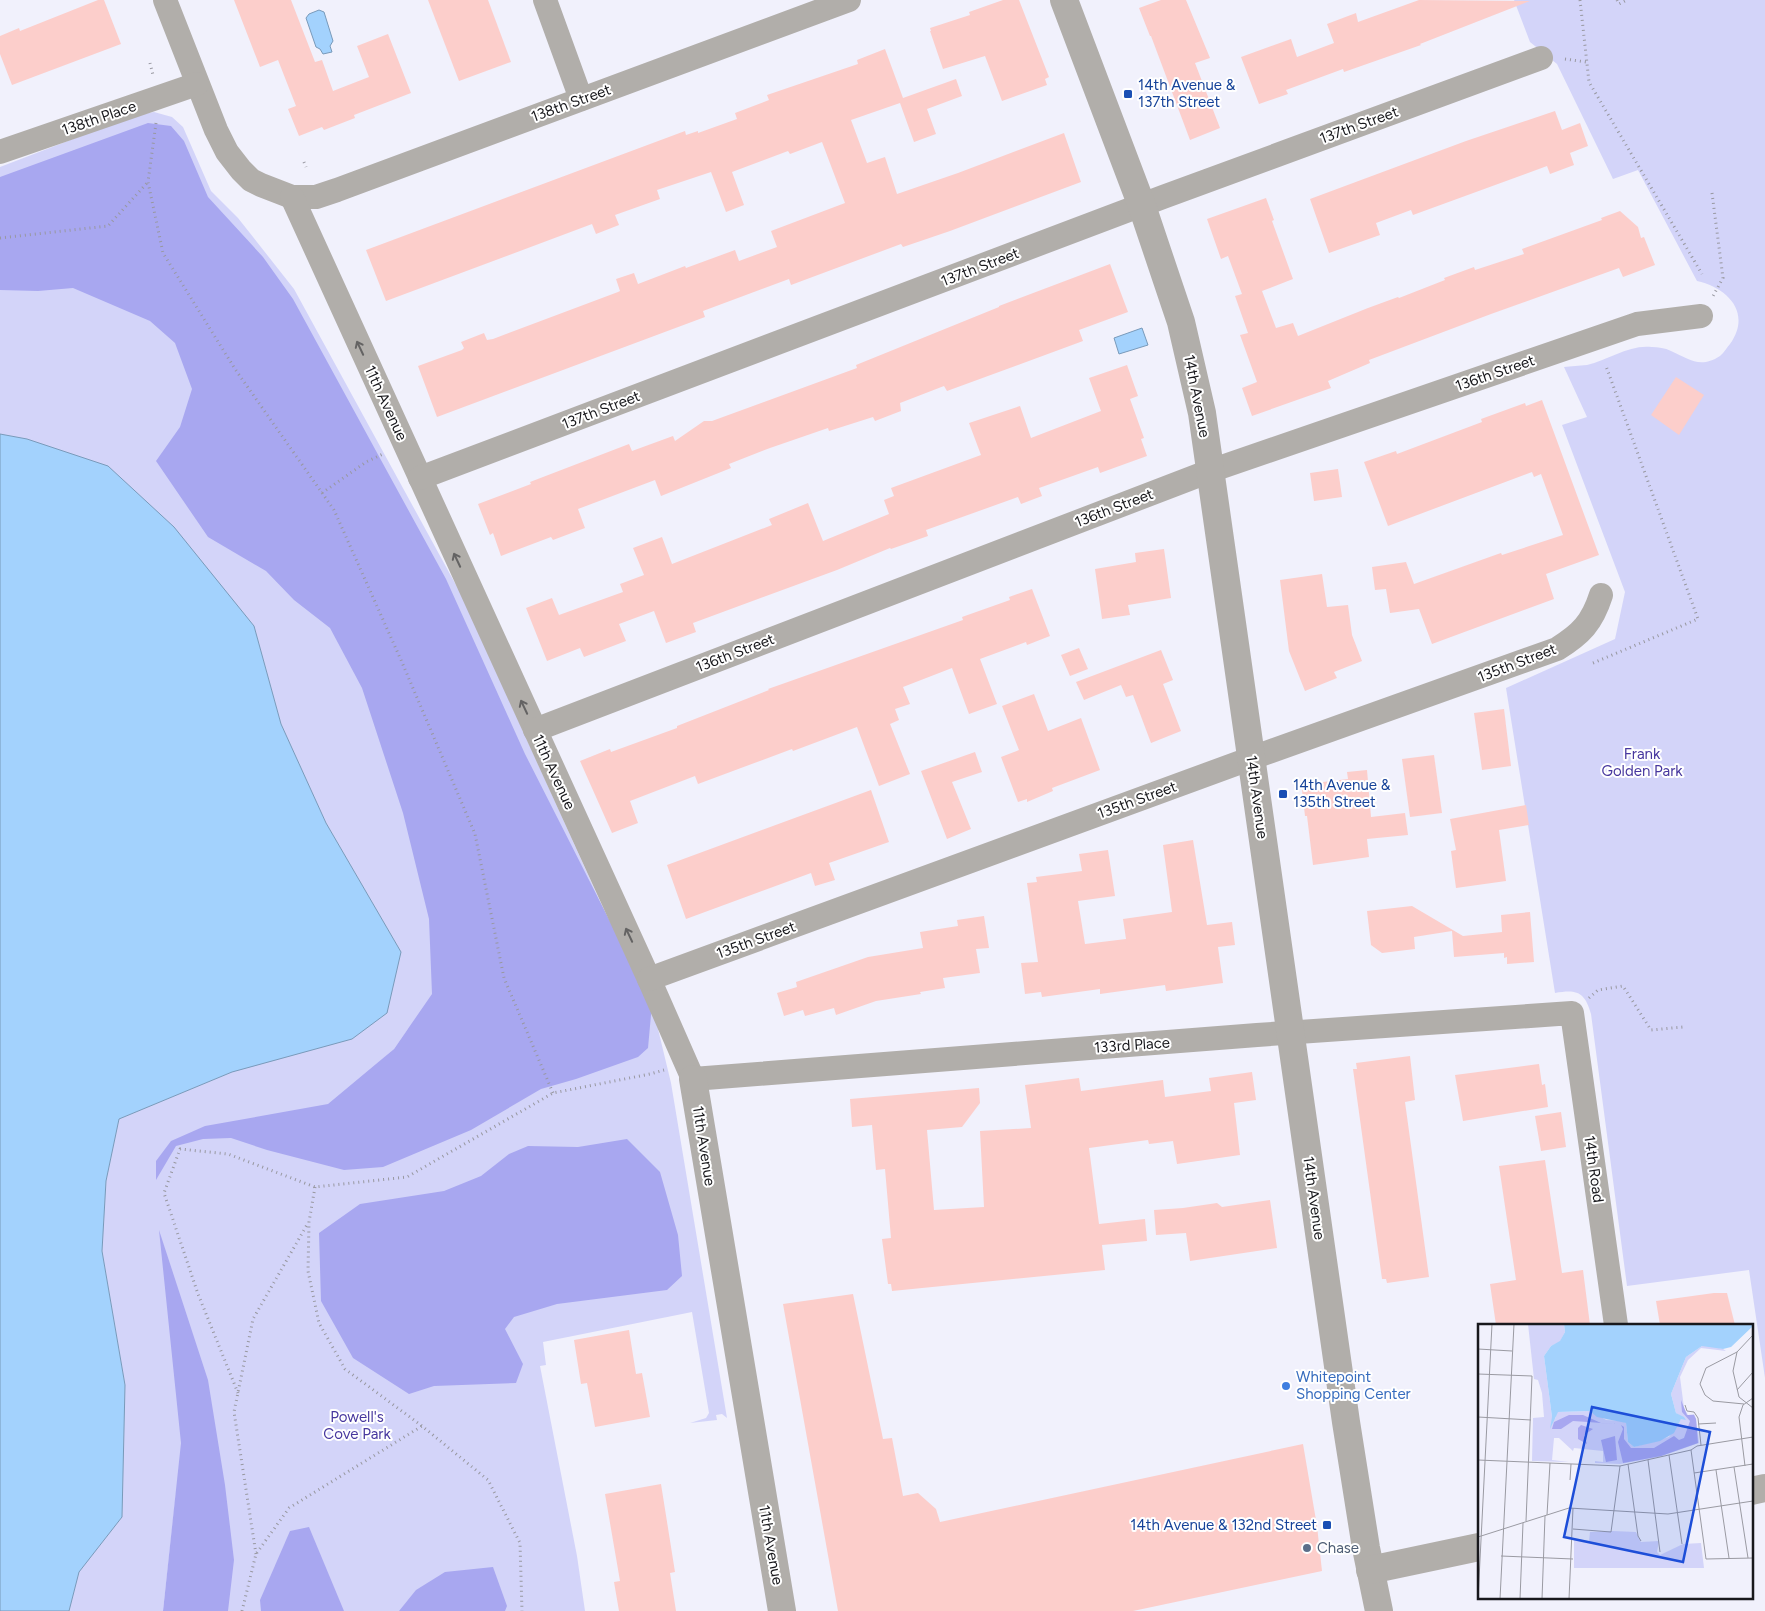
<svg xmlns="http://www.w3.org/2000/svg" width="1765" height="1611" font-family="Figtree,sans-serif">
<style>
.green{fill:#d3d4f9;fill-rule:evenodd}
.forest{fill:#a8a7f0}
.water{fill:#a3d2fd;stroke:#799aba}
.building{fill:#fccecb}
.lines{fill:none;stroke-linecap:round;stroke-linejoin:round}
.path{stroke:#9898a0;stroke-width:3;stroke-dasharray:1 4;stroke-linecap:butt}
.minor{stroke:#b1aeaa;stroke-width:24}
.tertiary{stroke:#b1aeaa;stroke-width:28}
.oneway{stroke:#646363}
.transit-dot{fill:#1a4fb4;stroke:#fff;stroke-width:2}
.shop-dot{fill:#3f7fe0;stroke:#fff;stroke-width:2}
.service-dot{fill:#5c6f8a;stroke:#fff;stroke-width:2}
.labels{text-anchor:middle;stroke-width:4;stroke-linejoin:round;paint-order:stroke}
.transit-label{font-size:15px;fill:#164399;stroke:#fff;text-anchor:start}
.street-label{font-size:15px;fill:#18181c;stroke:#fff}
.park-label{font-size:15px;fill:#47379e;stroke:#fff}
.shop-label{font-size:15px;fill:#366cbe;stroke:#fff;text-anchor:start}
.service-label{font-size:15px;fill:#4e5e75;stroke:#fff;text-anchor:start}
.inset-road{fill:none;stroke:#9a9aa2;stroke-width:1}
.view{fill:#1d4ed8;fill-opacity:0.15;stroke:#1d4ed8;stroke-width:2.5}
.inset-edge{fill:none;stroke:#18181c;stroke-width:2.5}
</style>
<rect width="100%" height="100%" fill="#f1f1fc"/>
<g class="green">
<path d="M 1514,0 L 1765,0 L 1765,1378 L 1749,1270 L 1627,1286 L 1591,1014 C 1585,992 1577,989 1555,993 L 1506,688 L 1615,639 L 1625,592 L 1562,425 L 1587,417 L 1564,367 C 1571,366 1579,366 1587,365 C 1608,360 1630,344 1652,347 C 1658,347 1665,348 1671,351 C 1689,359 1700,369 1720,356 C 1724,353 1727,347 1730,344 C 1752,313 1728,288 1697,281 L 1638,170 L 1613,179 L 1557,64 L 1530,42 Z"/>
<path d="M 154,112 L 172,117 L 183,127 L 211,191 L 238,218 L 294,289 L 462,596 L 651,1014 L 652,1004 L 671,1083 L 727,1418 L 722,1414 L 716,1415 L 717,1420 L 690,1423 L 706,1418 L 709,1413 L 692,1312 L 543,1342 L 546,1365 L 540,1366 L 577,1556 L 585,1611 L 183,1611 L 176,1493 L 163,1611 L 69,1611 L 78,1572 L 122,1517 L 125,1385 L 102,1251 L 106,1181 L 119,1119 L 232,1072 L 401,952 L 326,823 L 281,724 L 254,626 L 108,467 L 27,440 L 0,434 L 0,167 L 133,116 ZM 408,1029 L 399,1074 L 368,1072 L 394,1049 Z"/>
</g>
<g class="forest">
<path d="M 148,123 L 171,126 L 184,141 L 208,197 L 263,257 L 293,299 L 446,579 L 525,754 L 652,1004 L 648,1048 L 638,1057 L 576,1079 L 541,1089 L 471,1130 L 383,1167 L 344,1170 L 267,1150 L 231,1138 L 203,1139 L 176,1146 L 156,1180 L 156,1161 L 171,1141 L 205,1126 L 328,1104 L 394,1049 L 432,994 L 429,919 L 403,813 L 362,688 L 330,628 L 294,600 L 266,571 L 208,537 L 156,461 L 180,427 L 192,389 L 175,343 L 150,321 L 73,288 L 38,291 L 0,290 L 0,177 Z"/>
<path d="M 627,1139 L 660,1172 L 678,1235 L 682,1276 L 667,1290 L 557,1304 L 514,1317 L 505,1329 L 523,1364 L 516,1383 L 434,1386 L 409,1394 L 353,1358 L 321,1301 L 319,1233 L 360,1204 L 444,1191 L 481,1176 L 509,1154 L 528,1146 L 578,1147 Z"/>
<path d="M 159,1230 L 208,1380 L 225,1485 L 234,1560 L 228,1611 L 163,1611 L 181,1443 Z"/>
<path d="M 309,1527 L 344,1611 L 261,1611 L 260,1600 L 290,1531 Z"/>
<path d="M 493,1567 L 507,1606 L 505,1611 L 399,1611 L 416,1590 L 445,1572 Z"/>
</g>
<g class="water">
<path d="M 319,10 L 324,12 L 333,41 L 330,46 L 332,52 L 323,54 L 320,49 L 316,47 L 306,18 L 309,14 Z"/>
<path d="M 1142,328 L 1148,345 L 1119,354 L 1114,338 Z"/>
<path d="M 0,434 L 27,439 L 108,466 L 174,527 L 254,626 L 281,724 L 326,823 L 401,952 L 387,1013 L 352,1039 L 232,1072 L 119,1119 L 106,1181 L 102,1251 L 125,1385 L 122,1517 L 79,1572 L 69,1611 L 0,1611 Z"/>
</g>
<g class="building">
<path d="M 98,0 L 104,0 L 121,44 L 12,85 L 0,54 L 0,36 L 19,28 L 20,31 Z"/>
<path d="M 234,0 L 291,0 L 315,62 L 322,60 L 333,91 L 369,77 L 357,46 L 388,34 L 411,93 L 354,115 L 355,118 L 324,130 L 322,127 L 299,136 L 288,109 L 296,106 L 278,60 L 260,67 Z"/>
<path d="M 428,0 L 488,0 L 511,62 L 459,81 Z"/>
<path d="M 1003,0 L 1019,0 L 1049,77 L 1045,79 L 1047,85 L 1002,101 L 985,56 L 943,69 L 930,31 L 931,31 L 930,28 L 970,15 L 969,12 Z"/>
<path d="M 1161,0 L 1186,0 L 1210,58 L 1195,63 L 1220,128 L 1190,140 L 1151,36 L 1150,36 L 1139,8 Z"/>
<path d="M 1419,0 L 1530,1 L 1420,44 L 1421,45 L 1344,72 L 1343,69 L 1286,90 L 1288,94 L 1259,104 L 1241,57 L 1291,39 L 1297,57 L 1334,43 L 1327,24 L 1356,13 L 1358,22 Z"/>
<path d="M 885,49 L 903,98 L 956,79 L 962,96 L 927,109 L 936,134 L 914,142 L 900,103 L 851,120 L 867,163 L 885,157 L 897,194 L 958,173 L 1064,133 L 1081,182 L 950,231 L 903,247 L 901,244 L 791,285 L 789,279 L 703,311 L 705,317 L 437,417 L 418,366 L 462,350 L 464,348 L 461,342 L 484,333 L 487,340 L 493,339 L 618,292 L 620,291 L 616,279 L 634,273 L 638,284 L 685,266 L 686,268 L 735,250 L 739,261 L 777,247 L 771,231 L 845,203 L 822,142 L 790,154 L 788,151 L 732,172 L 744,205 L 726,212 L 711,172 L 657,190 L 660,199 L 615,215 L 619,225 L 596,234 L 592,224 L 386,301 L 366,250 L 685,131 L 686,135 L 698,131 L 698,133 L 737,119 L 735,113 L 769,100 L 767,95 L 858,64 L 857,60 Z"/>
<path d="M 1555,111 L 1562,130 L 1580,123 L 1588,146 L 1570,153 L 1574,165 L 1550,174 L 1547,166 L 1413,215 L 1411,210 L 1376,223 L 1380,235 L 1329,253 L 1310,199 L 1466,141 Z"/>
<path d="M 1266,198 L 1274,220 L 1272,221 L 1293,279 L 1262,291 L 1276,328 L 1293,323 L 1298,336 L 1368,308 L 1398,297 L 1399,298 L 1445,280 L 1444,278 L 1474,267 L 1475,270 L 1524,254 L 1522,249 L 1602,220 L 1601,218 L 1620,211 L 1638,227 L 1641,238 L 1644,237 L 1655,265 L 1623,277 L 1619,268 L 1491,314 L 1369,360 L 1370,363 L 1328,381 L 1331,388 L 1252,416 L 1242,388 L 1257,382 L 1240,335 L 1248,333 L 1235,296 L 1242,294 L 1228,256 L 1221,259 L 1207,219 Z"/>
<path d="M 1110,264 L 1128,312 L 1079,330 L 1083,341 L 947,391 L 944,386 L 900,403 L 901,411 L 875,421 L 873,417 L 829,431 L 828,428 L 770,448 L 729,464 L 731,468 L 661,496 L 655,480 L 578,509 L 585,528 L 553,540 L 551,537 L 501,556 L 493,533 L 490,535 L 478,504 L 531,484 L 530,482 L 629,444 L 632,451 L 673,436 L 675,441 L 704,421 L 712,421 L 857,368 L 856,365 L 999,307 L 999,306 Z"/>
<path d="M 1127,365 L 1138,396 L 1130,399 L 1144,438 L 1141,439 L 1147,456 L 1100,473 L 1098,467 L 1039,488 L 1042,496 L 1021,504 L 1018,497 L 926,530 L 928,536 L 891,549 L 890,548 L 837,570 L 693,623 L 696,632 L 666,643 L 654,611 L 619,624 L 626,641 L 584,657 L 580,648 L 547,661 L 526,608 L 552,598 L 559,615 L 623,592 L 620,584 L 644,575 L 633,548 L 662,537 L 672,564 L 772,525 L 769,519 L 808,503 L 823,541 L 889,514 L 884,500 L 894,496 L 891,488 L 981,455 L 969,423 L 1020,406 L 1031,438 L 1101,411 L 1089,378 Z"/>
<path d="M 1676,377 L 1704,395 L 1679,435 L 1651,415 Z"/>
<path d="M 1542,400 L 1599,555 L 1546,574 L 1554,599 L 1432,644 L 1419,609 L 1390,613 L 1386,589 L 1375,590 L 1372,567 L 1406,562 L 1414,584 L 1498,554 L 1501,553 L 1502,555 L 1563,535 L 1541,474 L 1534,477 L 1532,472 L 1388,526 L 1364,462 L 1396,451 L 1397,454 L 1482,422 L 1481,419 L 1525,403 L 1526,406 Z"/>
<path d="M 1338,469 L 1342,497 L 1314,501 L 1310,473 Z"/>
<path d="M 1164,549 L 1171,598 L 1128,605 L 1130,615 L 1102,619 L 1095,569 L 1136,562 L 1135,553 Z"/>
<path d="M 1322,574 L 1327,607 L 1348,605 L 1352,635 L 1362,661 L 1334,672 L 1337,678 L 1305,691 L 1289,651 L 1280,580 Z"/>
<path d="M 1032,589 L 1050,636 L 1027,645 L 1026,642 L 980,659 L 997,704 L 969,714 L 952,668 L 903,687 L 910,704 L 895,709 L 899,720 L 890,724 L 910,774 L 879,786 L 857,727 L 793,751 L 792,749 L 698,784 L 695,776 L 630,801 L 638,823 L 612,833 L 580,761 L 610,749 L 611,752 L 677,728 L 677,726 L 769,690 L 768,689 L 963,620 L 962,617 L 1010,600 L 1009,597 Z"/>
<path d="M 1079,648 L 1088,669 L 1070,676 L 1061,655 Z"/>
<path d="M 1161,650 L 1173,680 L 1163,684 L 1181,731 L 1151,743 L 1133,695 L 1126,697 L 1121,685 L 1084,700 L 1076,682 Z"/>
<path d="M 1034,694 L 1048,731 L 1081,718 L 1100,770 L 1052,788 L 1053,791 L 1027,802 L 1027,799 L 1018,802 L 1001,757 L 1019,750 L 1002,706 Z"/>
<path d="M 1504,709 L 1511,766 L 1482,770 L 1474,713 Z"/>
<path d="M 975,752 L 982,772 L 952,782 L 971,829 L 947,839 L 921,771 Z"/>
<path d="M 1434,755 L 1442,813 L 1410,817 L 1402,759 Z"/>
<path d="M 1367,770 L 1371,817 L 1405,813 L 1408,835 L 1367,839 L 1369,857 L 1313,865 L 1307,816 L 1305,816 L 1302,790 L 1323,788 L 1323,782 L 1348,779 L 1347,772 Z"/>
<path d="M 871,790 L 889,842 L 829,863 L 835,880 L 815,886 L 811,873 L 686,919 L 667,865 Z"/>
<path d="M 1526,805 L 1529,825 L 1499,830 L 1506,881 L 1456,888 L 1451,851 L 1456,850 L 1450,819 Z"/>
<path d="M 1193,840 L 1207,925 L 1232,922 L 1235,945 L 1218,947 L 1223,983 L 1166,991 L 1165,985 L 1100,994 L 1100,989 L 1042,997 L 1041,992 L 1025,994 L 1021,963 L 1038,962 L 1027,883 L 1037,882 L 1036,877 L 1082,871 L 1079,854 L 1108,850 L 1115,896 L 1078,901 L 1085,944 L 1126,939 L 1123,919 L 1172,912 L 1163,845 Z"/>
<path d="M 1412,906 L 1463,936 L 1502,932 L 1501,915 L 1530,912 L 1534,962 L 1507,964 L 1507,957 L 1504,958 L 1504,953 L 1454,957 L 1452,931 L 1414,937 L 1415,949 L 1382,953 L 1371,945 L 1367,911 Z"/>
<path d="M 984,916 L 989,948 L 976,949 L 980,973 L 943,978 L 945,988 L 920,992 L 921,994 L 876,1001 L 836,1015 L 834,1008 L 805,1016 L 803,1010 L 784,1016 L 777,993 L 797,987 L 796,982 L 868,957 L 923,948 L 920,932 L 958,926 L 957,920 Z"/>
<path d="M 1410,1056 L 1415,1100 L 1405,1102 L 1429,1277 L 1387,1283 L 1386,1279 L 1382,1279 L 1353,1069 L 1357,1069 L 1356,1063 Z"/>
<path d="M 1539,1064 L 1542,1085 L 1545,1084 L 1548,1107 L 1463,1121 L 1455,1075 Z"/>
<path d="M 1252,1072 L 1256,1100 L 1234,1103 L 1240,1155 L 1177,1164 L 1173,1141 L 1149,1144 L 1148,1140 L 1089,1148 L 1099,1224 L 1145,1219 L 1147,1241 L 1102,1245 L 1105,1270 L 892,1291 L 891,1284 L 888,1284 L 882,1239 L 891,1238 L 885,1169 L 876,1170 L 872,1125 L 852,1127 L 850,1099 L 979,1088 L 980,1103 L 962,1127 L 927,1130 L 934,1210 L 984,1207 L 980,1131 L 1031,1128 L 1025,1085 L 1079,1078 L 1081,1091 L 1163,1080 L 1165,1097 L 1211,1091 L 1209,1078 Z"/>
<path d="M 1561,1112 L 1566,1147 L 1541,1151 L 1535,1116 Z"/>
<path d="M 1545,1160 L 1562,1273 L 1583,1270 L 1590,1325 L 1496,1325 L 1490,1284 L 1516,1280 L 1499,1166 Z"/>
<path d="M 1270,1200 L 1277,1248 L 1190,1261 L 1186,1233 L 1156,1235 L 1154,1210 L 1183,1208 L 1217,1203 L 1222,1207 Z"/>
<path d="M 1714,1293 L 1727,1293 L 1735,1325 L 1660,1325 L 1656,1301 Z"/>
<path d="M 853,1294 L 883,1439 L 892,1438 L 903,1496 L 918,1493 L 936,1509 L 940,1522 L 1303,1444 L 1317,1526 L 1322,1571 L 1133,1611 L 838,1611 L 783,1304 Z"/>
<path d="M 629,1330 L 636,1374 L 642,1373 L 650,1417 L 595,1427 L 587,1383 L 581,1384 L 574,1340 Z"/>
<path d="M 661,1484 L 675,1572 L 670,1573 L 676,1611 L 619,1611 L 614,1582 L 620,1581 L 605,1494 Z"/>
</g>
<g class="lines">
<g class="path">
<path d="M 1580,0 L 1589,82 L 1702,274"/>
<path d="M 1617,0 L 1619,4 L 1627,0"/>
<path d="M 1565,59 L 1586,62"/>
<path d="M 150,63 L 153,75"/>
<path d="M 156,123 L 148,182 L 163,253 L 235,369 L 334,510 L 401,660 L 475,834 L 504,978 L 553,1093"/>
<path d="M 304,162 L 306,167"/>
<path d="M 1712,193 L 1723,278 L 1713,296"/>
<path d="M 0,238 L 108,226 L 147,183"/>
<path d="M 322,493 L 366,462 L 383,454"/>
<path d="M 1593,663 L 1698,619 L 1606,366"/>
<path d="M 1589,998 L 1598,990 L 1623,986 L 1651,1030 L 1683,1027"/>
<path d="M 315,1187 L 309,1222 L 308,1271 L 319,1323 L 345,1369 L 422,1426 L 488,1480 L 520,1543 L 522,1611"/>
<path d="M 238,1393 L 198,1294 L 164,1193 L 180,1149 L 228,1154 L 315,1187 L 407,1177 L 553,1093 L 650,1074 L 664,1070"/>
<path d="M 256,1554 L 234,1412 L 253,1319 L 308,1223"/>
<path d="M 242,1611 L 256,1554 L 289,1508 L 422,1426"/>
</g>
<g class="minor">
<path d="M 165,0 L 216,130 L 227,152 L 241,170 L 251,180 L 261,185 L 292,197 L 316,197 L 337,190 L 849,0"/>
<path d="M 545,0 L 581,99"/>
<path d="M 0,152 L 197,84"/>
<path d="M 292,197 L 649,979 L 693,1079 L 1257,1035 L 1572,1013 L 1616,1325"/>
<path d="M 420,478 L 1163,197 L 1541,58"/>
<path d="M 535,730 L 1210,471 L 1637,324 L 1701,316"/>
<path d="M 649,979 L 1252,758 L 1557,649 C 1581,634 1592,623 1601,595"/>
</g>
<g class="tertiary">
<path d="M 1064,0 L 1142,206 L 1181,322 L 1202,413 L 1346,1422 L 1366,1548 L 1379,1611"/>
<path d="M 693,1079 L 782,1611"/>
<path d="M 1751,1491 L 1765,1488"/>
<path d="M 1370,1570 L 1479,1547"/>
</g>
</g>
<defs><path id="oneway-shaft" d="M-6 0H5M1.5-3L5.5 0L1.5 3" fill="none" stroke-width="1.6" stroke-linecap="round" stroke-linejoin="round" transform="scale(1.25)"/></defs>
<g class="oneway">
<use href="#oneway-shaft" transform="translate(360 348) rotate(-115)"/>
<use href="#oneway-shaft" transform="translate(457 560) rotate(-115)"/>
<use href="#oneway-shaft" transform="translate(524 707) rotate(-115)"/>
<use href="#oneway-shaft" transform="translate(629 935) rotate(-115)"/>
</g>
<g class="transit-dot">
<rect x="1123" y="89" width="10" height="10" rx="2.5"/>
<rect x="1278" y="789" width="10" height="10" rx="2.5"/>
<rect x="1322" y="1520" width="10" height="10" rx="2.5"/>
</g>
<circle class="shop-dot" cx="1286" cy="1386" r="5"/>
<circle class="service-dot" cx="1307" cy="1548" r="5"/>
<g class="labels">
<g class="transit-label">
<text x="1138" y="90">14th Avenue &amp;<tspan x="1138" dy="17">137th Street</tspan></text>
<text x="1293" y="790">14th Avenue &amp;<tspan x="1293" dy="17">135th Street</tspan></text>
<text x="1317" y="1530" text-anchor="end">14th Avenue &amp; 132nd Street</text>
</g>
<g class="street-label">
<text transform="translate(571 103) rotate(-20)" y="5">138th Street</text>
<text transform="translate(99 118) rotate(-19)" y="5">138th Place</text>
<text transform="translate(1359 125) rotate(-20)" y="5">137th Street</text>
<text transform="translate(980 267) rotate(-21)" y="5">137th Street</text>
<text transform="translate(1495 373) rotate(-19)" y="5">136th Street</text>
<text transform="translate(1197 396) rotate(79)" y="5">14th Avenue</text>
<text transform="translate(386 403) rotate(65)" y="5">11th Avenue</text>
<text transform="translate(601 410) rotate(-21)" y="5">137th Street</text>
<text transform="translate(1114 508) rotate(-21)" y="5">136th Street</text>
<text transform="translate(735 653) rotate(-21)" y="5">136th Street</text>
<text transform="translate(1517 663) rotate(-21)" y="5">135th Street</text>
<text transform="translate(554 772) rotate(65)" y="5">11th Avenue</text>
<text transform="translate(1257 797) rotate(82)" y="5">14th Avenue</text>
<text transform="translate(1137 800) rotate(-20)" y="5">135th Street</text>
<text transform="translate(756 940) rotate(-20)" y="5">135th Street</text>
<text transform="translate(1132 1045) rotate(-4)" y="5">133rd Place</text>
<text transform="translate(704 1146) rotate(81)" y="5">11th Avenue</text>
<text transform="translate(1594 1169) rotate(82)" y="5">14th Road</text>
<text transform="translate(1314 1198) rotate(82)" y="5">14th Avenue</text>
<text transform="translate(771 1545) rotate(80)" y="5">11th Avenue</text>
</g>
<g class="park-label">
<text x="1642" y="759">Frank<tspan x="1642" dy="17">Golden Park</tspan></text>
<text x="357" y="1422">Powell's<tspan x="357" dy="17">Cove Park</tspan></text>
</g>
<g class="shop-label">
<text x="1296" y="1382">Whitepoint<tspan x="1296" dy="17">Shopping Center</tspan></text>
</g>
<g class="service-label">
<text x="1317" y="1553">Chase</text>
</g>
</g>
<g transform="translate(1478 1324)">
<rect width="275" height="275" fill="#f1f1fc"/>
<path d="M 50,0 L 86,0 L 87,8 L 82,18 L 73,22 L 66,32 L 74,93 L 77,95 L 79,88 L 112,87 L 128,96 L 144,97 L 148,99 L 150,118 L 156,123 L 191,113 L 203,95 L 207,95 L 198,89 L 193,70 L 208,33 L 224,22 L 233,22 L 245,25 L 248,27 L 223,24 L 210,36 L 202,53 L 206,84 L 210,91 L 216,90 L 218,95 L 221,119 L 181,133 L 142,140 L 117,139 L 117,137 L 125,138 L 125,127 L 96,124 L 95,127 L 81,114 L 76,114 L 74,136 L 91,138 L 54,137 L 55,94 L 66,93 L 64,69 L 60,56 L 56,55 ZM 135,207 L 158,208 L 163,218 L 181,217 L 179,228 L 182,231 L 205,220 L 223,219 L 226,244 L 96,244 L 96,216 L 111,217 L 112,208 Z" fill="#d3d4f9"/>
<path d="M 203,76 L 209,91 L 216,91 L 218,95 L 220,119 L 183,132 L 145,139 L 140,118 L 145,105 L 143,101 L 146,103 L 146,115 L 153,124 L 176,124 L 196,112 L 201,116 L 206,114 L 212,97 L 204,88 ZM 91,91 L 105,91 L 123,99 L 139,100 L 95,97 L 83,105 L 74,105 L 76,98 ZM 103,101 L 115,105 L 106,111 L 109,120 L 100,115 L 100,104 ZM 137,112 L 139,136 L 128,138 L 123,116 Z" fill="#a8a7f0"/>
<path d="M 86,0 L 275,0 L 275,2 L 253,23 L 245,25 L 224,22 L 208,33 L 193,70 L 198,89 L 206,93 L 208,96 L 203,95 L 196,109 L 182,117 L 156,123 L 150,118 L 148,99 L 119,93 L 112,87 L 80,88 L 72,105 L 74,93 L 66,32 L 73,22 L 82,17 L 87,8 Z" fill="#a3d2fd"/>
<path class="inset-road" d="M 275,11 L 259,28 L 255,47 L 261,73 L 275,84M 0,25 L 34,27M 259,28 L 228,44 L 222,60 L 227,71 L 235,77 L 266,80M 0,50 L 54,52 L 48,197M 259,66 L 275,48M 207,81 L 209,87 L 216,88 L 220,94 L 223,121M 0,93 L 53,96M 220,100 L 238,99M 213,126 L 228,235 L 275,234M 191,131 L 204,220M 0,136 L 142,142 L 213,126 L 219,122 L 275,113M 170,136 L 182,228M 150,140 L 160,212 L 163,217M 267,142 L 261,93 L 265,81 L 275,74M 256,143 L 270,234M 238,146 L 251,234M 216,149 L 275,140M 92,156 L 93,140M 69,191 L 72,139M 95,205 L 133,208 L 142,142M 0,213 L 91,184 L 190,190 L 275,177M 23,232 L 95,235M 0,275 L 14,0M 22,275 L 36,0M 42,275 L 45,199M 64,275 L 67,192M 91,275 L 95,184"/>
<path class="view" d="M 114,83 L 232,108 L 205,238 L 86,213 Z"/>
<rect width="275" height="275" class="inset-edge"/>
</g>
</svg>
